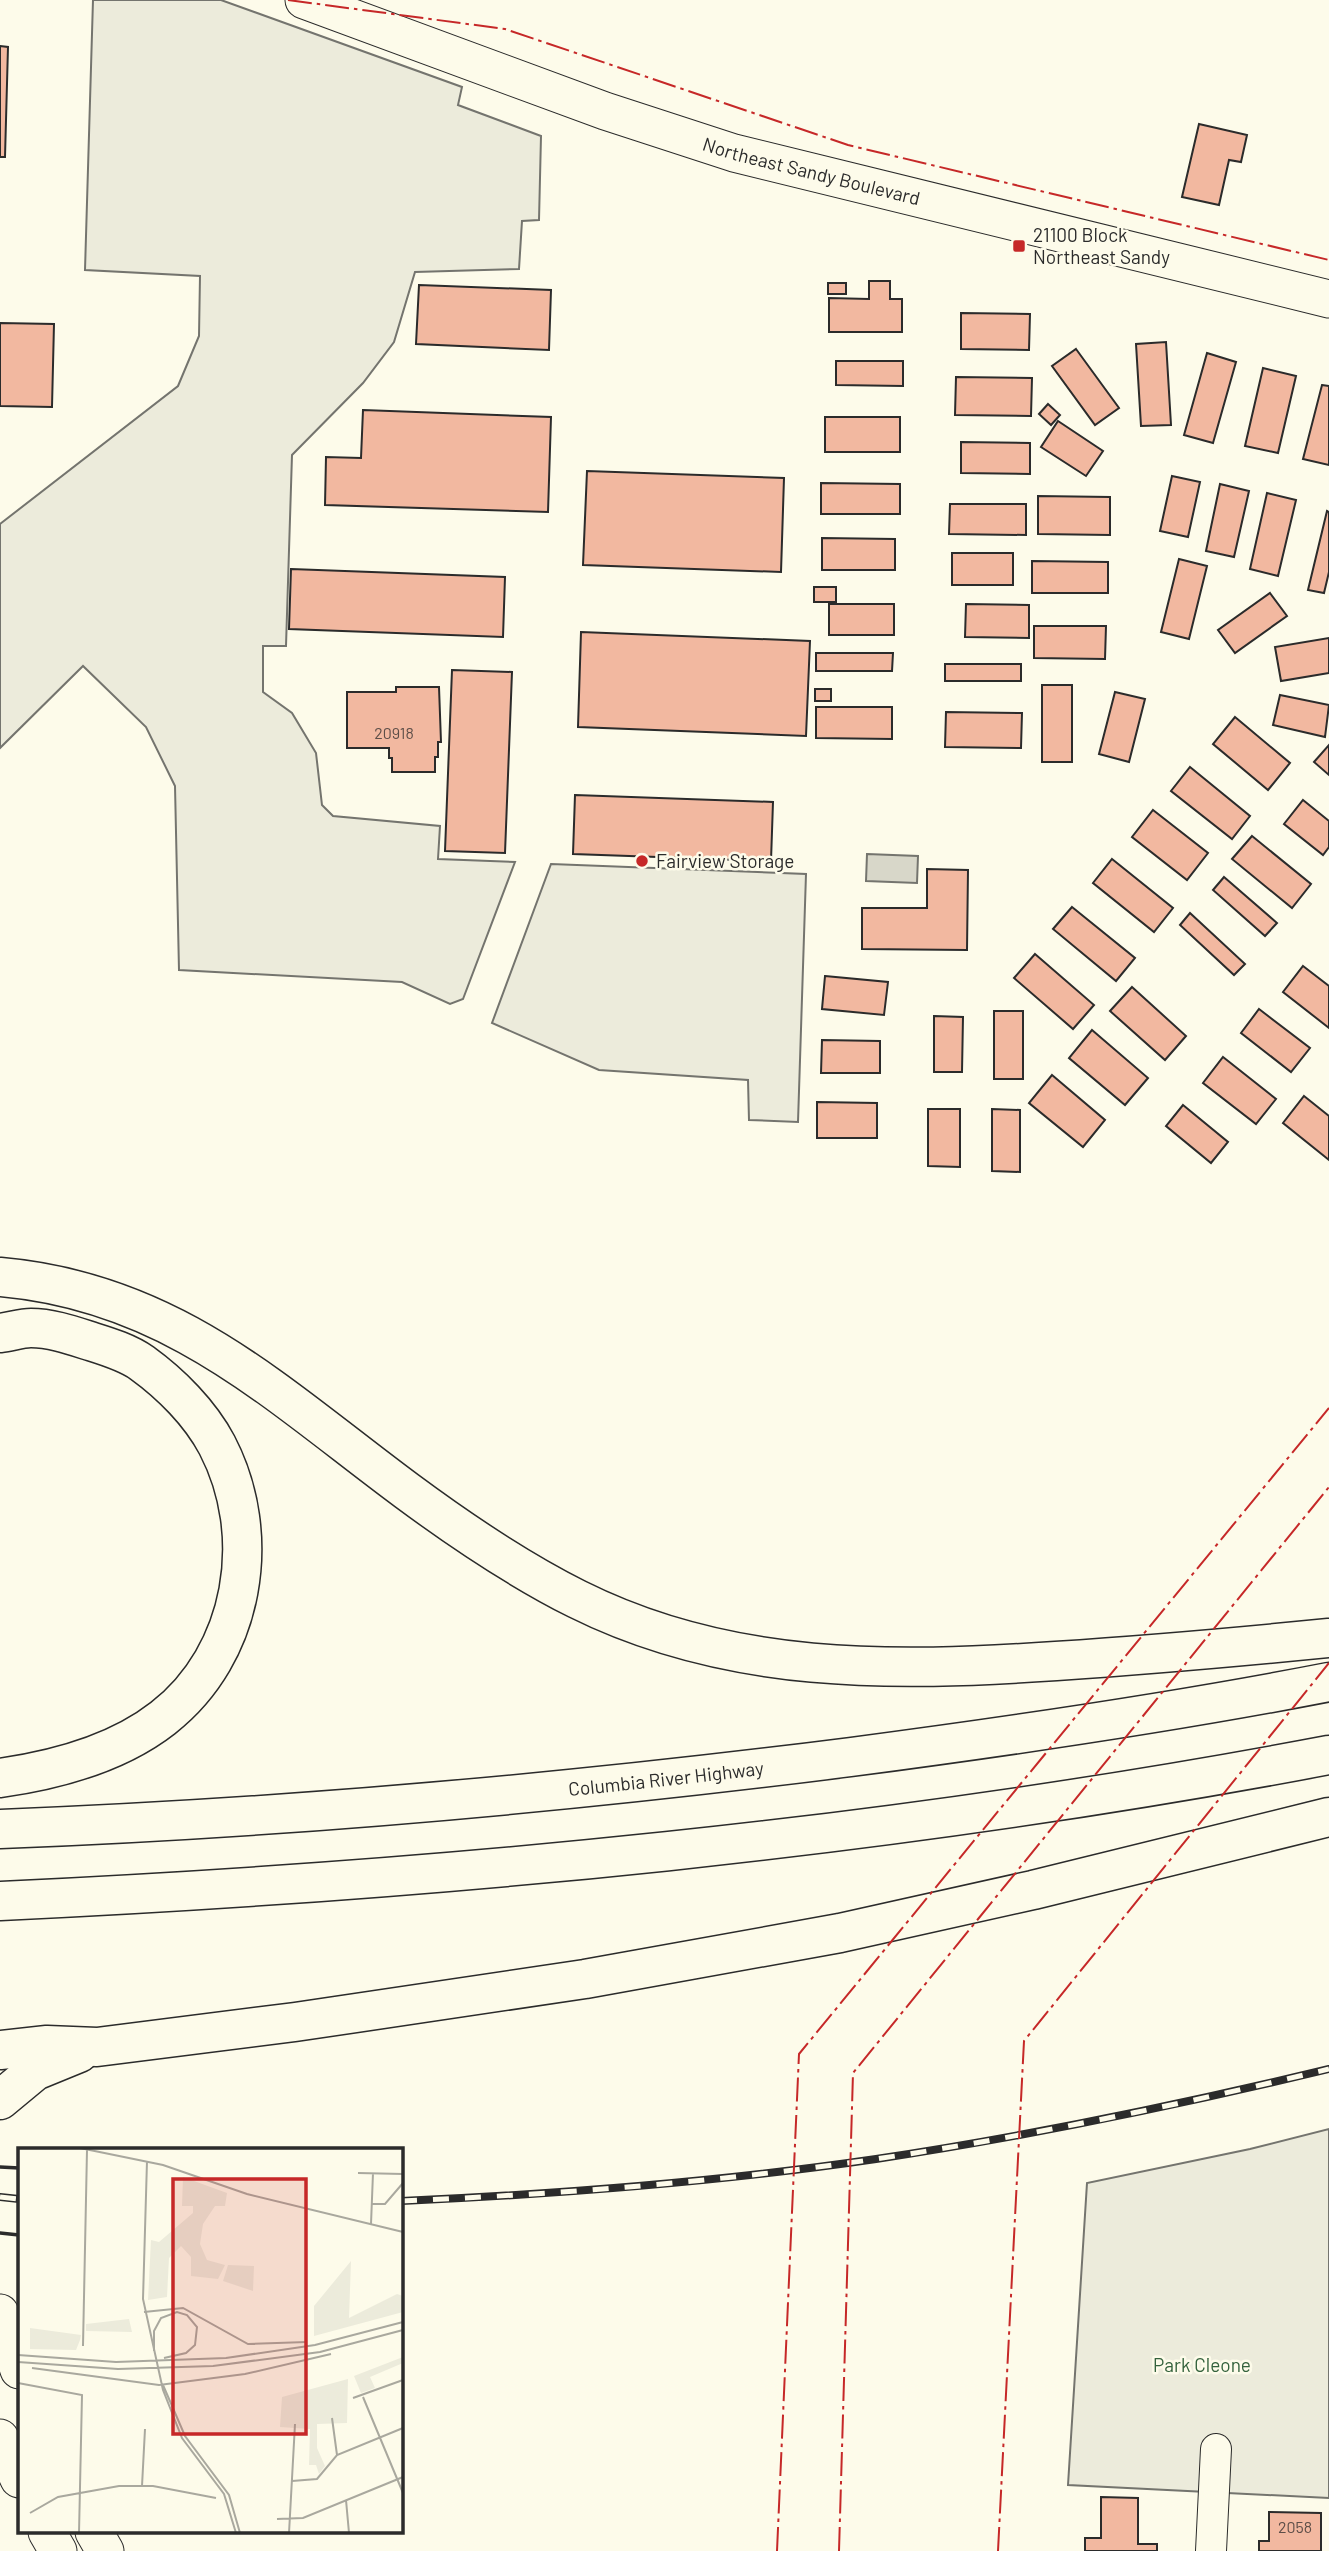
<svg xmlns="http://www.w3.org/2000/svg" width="1329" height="2551" font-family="Barlow,sans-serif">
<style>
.green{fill:#ecebdb;stroke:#74746e;stroke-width:2}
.water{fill:#d8d7c9;stroke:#74746e;stroke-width:2}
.building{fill:#f2b8a0;stroke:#2b2b2b;stroke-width:2}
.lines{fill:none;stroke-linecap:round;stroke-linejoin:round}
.minor-casing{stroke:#2b2b2b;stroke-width:32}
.major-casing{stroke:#2b2b2b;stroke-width:39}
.highway-casing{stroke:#2b2b2b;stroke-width:41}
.minor{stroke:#fdfbea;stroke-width:30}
.major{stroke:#fdfbea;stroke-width:37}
.highway{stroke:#fdfbea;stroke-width:38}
.rail-casing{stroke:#2b2b2b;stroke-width:8}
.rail{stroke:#fdfbea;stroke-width:5;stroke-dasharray:16;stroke-linecap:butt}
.wall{stroke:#2b2b2b;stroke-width:3.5}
.power{stroke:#c62828;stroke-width:2;stroke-dasharray:24 5 3.5 5;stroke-linecap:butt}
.poi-dot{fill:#c62828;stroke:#fdfbea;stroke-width:2.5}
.labels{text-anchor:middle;stroke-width:5;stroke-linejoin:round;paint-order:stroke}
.number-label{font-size:16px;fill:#5d4e48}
.street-label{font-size:19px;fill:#2b2b2b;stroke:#fdfbea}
.poi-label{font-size:19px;fill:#2b2b2b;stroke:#fdfbea;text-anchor:start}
.park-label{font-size:19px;fill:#34623c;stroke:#fdfbea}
.inset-road{fill:none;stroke:#a9a89e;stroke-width:2}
.view{fill:#c62828;fill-opacity:0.15;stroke:#c62828;stroke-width:3.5}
.inset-edge{fill:none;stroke:#2b2b2b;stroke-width:3.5}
</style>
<rect width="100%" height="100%" fill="#fdfbea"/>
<g class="green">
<path d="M 93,0 L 221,0 L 462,87 L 458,105 L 541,136 L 539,220 L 522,221 L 519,269 L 415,272 L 394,342 L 363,383 L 292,455 L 286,646 L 263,646 L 263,692 L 292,713 L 316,753 L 322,805 L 333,816 L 440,826 L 438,859 L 515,862 L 463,999 L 450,1004 L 402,982 L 179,970 L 175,786 L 146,727 L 83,666 L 0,748 L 0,524 L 178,386 L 199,336 L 200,276 L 85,270 Z"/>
<path d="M 551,864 L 806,874 L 798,1122 L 749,1120 L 748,1080 L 599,1070 L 492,1023 Z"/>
<path d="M 1329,2129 L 1329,2498 L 1068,2485 L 1087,2183 L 1250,2149 Z"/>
</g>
<path class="water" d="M 867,854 L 918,856 L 917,883 L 866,881 Z"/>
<g class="building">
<path d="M 0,46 L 8,47 L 5,157 L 0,157 Z"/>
<path d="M 1199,124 L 1247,135 L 1241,162 L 1229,160 L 1219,205 L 1182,197 Z"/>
<path d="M 869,281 L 890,281 L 890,299 L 902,299 L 902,332 L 829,332 L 829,298 L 869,299 Z"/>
<rect x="828" y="283" width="18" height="11"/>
<path d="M 419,285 L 551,290 L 549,350 L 416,344 Z"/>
<path d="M 961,313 L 1030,314 L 1029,350 L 961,349 Z"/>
<path d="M 0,323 L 54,324 L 52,407 L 0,406 Z"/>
<path d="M 1166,342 L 1171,425 L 1141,426 L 1136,344 Z"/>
<path d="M 1076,349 L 1119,408 L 1095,425 L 1052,366 Z"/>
<path d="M 1207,353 L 1236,362 L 1213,443 L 1184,435 Z"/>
<path d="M 836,361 L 903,361 L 903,386 L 836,385 Z"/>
<path d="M 1263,368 L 1296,376 L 1278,453 L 1245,446 Z"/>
<path d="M 956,377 L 1032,378 L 1031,416 L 955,415 Z"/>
<path d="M 1322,385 L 1329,386 L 1329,465 L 1303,459 Z"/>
<path d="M 1048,404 L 1060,415 L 1051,425 L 1039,414 Z"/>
<path d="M 363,410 L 551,417 L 548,512 L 325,505 L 326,457 L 361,458 Z"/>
<rect x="825" y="417" width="75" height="35"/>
<path d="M 1058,421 L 1103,451 L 1086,476 L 1041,447 Z"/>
<path d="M 961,442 L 1030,443 L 1030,474 L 961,473 Z"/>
<path d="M 587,471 L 784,478 L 781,572 L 583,565 Z"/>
<path d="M 1172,476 L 1200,482 L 1188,537 L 1160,531 Z"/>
<path d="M 821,483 L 900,484 L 900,514 L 821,514 Z"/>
<path d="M 1220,484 L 1249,491 L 1234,557 L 1206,551 Z"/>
<path d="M 1267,493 L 1296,500 L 1278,576 L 1250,569 Z"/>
<path d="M 1038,496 L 1110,497 L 1110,535 L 1038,534 Z"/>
<path d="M 950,504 L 1026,504 L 1026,535 L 949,534 Z"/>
<path d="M 1327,511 L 1329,512 L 1329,572 L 1324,593 L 1308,590 Z"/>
<path d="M 822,538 L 895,539 L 895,570 L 822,570 Z"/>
<rect x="952" y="553" width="61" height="32"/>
<path d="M 1179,559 L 1207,566 L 1189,639 L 1161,632 Z"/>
<path d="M 1032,561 L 1108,562 L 1108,593 L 1032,593 Z"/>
<path d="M 291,569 L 505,577 L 503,637 L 289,629 Z"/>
<rect x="814" y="587" width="22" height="15"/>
<path d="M 1270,593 L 1287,616 L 1235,653 L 1218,630 Z"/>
<rect x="829" y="604" width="65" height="31"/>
<path d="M 966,604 L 1029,605 L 1029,638 L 965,637 Z"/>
<path d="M 1034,626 L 1106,626 L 1105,659 L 1034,658 Z"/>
<path d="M 581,632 L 810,641 L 806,736 L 578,727 Z"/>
<path d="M 1329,638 L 1329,673 L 1281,681 L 1275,647 Z"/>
<path d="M 816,653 L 893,653 L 892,671 L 816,671 Z"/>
<rect x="945" y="664" width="76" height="17"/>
<path d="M 452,670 L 512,672 L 505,853 L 445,851 Z"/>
<rect x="1042" y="685" width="30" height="77"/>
<path d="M 396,687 L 439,687 L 441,742 L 438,742 L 438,757 L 435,757 L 435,772 L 392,772 L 392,758 L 389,758 L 389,748 L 347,748 L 347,692 L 396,692 Z"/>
<rect x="815" y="689" width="16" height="12"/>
<path d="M 1115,692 L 1145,699 L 1129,762 L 1099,754 Z"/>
<path d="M 1280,695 L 1329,705 L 1325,737 L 1273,725 Z"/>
<path d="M 816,707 L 892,707 L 892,739 L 816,738 Z"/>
<path d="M 946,712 L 1022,713 L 1021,748 L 945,747 Z"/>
<path d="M 1235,717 L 1290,763 L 1268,790 L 1213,744 Z"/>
<path d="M 1329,745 L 1329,775 L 1314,762 Z"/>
<path d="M 1190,767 L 1250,816 L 1232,839 L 1171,791 Z"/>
<path d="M 575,795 L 773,802 L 771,861 L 573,854 Z"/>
<path d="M 1303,800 L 1329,821 L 1329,847 L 1323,855 L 1284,824 Z"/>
<path d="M 1153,810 L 1208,853 L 1187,880 L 1132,837 Z"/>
<path d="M 1252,836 L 1311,884 L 1292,908 L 1232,859 Z"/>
<path d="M 1112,859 L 1173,908 L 1154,932 L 1093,883 Z"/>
<path d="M 927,869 L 968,870 L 967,950 L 862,949 L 862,908 L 927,908 Z"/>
<path d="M 1224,877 L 1277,923 L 1265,936 L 1213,890 Z"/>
<path d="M 1072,907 L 1135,958 L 1116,981 L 1053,929 Z"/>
<path d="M 1190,913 L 1245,964 L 1234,975 L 1180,925 Z"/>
<path d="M 1035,954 L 1094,1005 L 1073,1029 L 1014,978 Z"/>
<path d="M 1303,966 L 1329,986 L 1329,1028 L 1283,992 Z"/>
<path d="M 825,976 L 888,982 L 884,1015 L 822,1009 Z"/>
<path d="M 1132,987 L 1186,1036 L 1165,1060 L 1110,1011 Z"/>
<path d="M 1259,1009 L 1310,1048 L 1291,1072 L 1241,1033 Z"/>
<rect x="994" y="1011" width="29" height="68"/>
<path d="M 934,1016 L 963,1017 L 962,1072 L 934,1072 Z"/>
<path d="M 1092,1030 L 1148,1078 L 1125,1105 L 1069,1058 Z"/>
<path d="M 822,1040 L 880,1041 L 880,1073 L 821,1073 Z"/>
<path d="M 1223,1057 L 1276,1099 L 1256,1124 L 1203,1083 Z"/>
<path d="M 1052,1075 L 1105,1120 L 1083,1147 L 1029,1103 Z"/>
<path d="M 1304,1096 L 1329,1116 L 1329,1160 L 1283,1123 Z"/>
<path d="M 817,1102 L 877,1103 L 877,1138 L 817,1138 Z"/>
<path d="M 1183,1105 L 1228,1142 L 1211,1163 L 1166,1126 Z"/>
<path d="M 928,1109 L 960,1109 L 960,1167 L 928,1166 Z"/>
<path d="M 992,1109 L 1020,1110 L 1020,1172 L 992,1171 Z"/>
<path d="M 1101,2497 L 1138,2498 L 1138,2544 L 1157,2544 L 1157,2551 L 1085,2551 L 1085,2538 L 1101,2538 Z"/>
<path d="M 1269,2512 L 1321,2513 L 1321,2551 L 1259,2551 L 1259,2541 L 1269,2541 Z"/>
</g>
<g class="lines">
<g class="minor-casing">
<path id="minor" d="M 1211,2551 L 1216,2449"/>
</g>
<g class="major-casing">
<g id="major">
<path id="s1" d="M 304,0 L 605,111 L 734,153 L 1329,299"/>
<path d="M 0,2313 L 19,2370"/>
<path d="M 0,2438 L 19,2479"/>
<path d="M 47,2532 L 58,2551"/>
<path d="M 94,2532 L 105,2551"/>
</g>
</g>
<g class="highway-casing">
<g id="highway">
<path d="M 0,1277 C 173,1292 276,1394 407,1491 C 461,1531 517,1569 577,1599 C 729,1675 892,1672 1056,1661 C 1147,1655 1238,1647 1329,1638"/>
<path d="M 0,1333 C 10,1332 21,1328 31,1328 C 52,1328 74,1336 93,1342 C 109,1347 128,1353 142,1363 C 171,1384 200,1413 217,1445 C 264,1535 245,1654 163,1718 C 117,1754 56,1770 0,1778"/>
<path id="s2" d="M 0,1829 C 284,1818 568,1793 851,1757 C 1011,1736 1170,1713 1329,1682"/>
<path d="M 0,1901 C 445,1880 891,1838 1329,1755"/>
<path d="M 0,2050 L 47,2045 L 97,2047 L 295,2022 L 585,1979 L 840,1933 L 1033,1890 L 1329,1817"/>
<path d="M 0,2100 L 35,2071 L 79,2053"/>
</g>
</g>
<use href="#minor" class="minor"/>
<use href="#major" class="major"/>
<use href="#highway" class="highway"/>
<g class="rail-casing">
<g id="rail">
<path d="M 0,2197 L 19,2199"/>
<path d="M 401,2201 C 560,2194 719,2182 876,2159 C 1029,2136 1179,2105 1329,2069"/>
</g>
</g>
<use href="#rail" class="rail"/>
<g class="wall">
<path d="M 0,2167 L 19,2168"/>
<path d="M 0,2233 L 19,2235"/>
</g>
<g class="power">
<path d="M 288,0 L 505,29 L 848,145 L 1329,260"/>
<path d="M 777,2551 L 799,2054 L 1329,1408"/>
<path d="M 839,2551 L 853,2073 L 1329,1487"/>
<path d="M 998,2551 L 1024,2041 L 1329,1663"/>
</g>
</g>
<g class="poi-dot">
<rect x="1012" y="239" width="14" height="14" rx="3.5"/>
<circle cx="642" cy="861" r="7"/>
</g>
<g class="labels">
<g class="number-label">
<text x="394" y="739">20918</text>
<text x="1295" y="2533">2058</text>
</g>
<g class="street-label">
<text dy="7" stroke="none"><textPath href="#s1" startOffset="536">Northeast Sandy Boulevard</textPath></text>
<text dy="7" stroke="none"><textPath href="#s2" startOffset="668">Columbia River Highway</textPath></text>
</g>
<g class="poi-label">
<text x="1033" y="242">21100 Block<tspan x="1033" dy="22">Northeast Sandy</tspan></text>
<text x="656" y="868">Fairview Storage</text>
</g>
<g class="park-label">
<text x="1202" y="2372">Park Cleone</text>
</g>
</g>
<g transform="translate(18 2148)">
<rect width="385" height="385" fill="#fdfbea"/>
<path d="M 165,29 L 209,45 L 207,58 L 197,58 L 185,76 L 182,96 L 189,112 L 207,117 L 200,131 L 173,128 L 173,109 L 163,98 L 151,110 L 149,149 L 130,152 L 133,92 L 141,94 L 175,65 L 175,58 L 164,58 ZM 333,113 L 331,170 L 379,146 L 385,148 L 385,164 L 296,188 L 296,158 ZM 210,117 L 236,118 L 235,143 L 205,133 ZM 111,171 L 114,184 L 68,183 L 68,176 ZM 12,180 L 63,187 L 62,192 L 58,202 L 12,201 ZM 385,209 L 385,215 L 352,229 L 357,240 L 343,245 L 336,228 ZM 330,231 L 329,275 L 299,276 L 299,300 L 307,318 L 301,326 L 298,317 L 291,317 L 292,281 L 262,279 L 264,249 Z" fill="#ecebdb"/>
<path class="inset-road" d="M 62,0 L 145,17 L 229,46 L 385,84M 129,13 L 125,151 L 145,242 L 164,290 L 206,346 L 218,385M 340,25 L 385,26M 353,56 L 367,56 L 385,35M 353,76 L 355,25M 126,164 L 165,160 L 230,196 L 289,194M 65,198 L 69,2M 136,203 L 136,183 L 143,170 L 159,164 L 169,167 L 179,179 L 177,197 L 168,205 L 146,210M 0,207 L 98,214 L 208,210 L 297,197 L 385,174M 0,214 L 100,221 L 195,218 L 302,204 L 385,182M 14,220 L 141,237 L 227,226 L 313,206M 0,235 L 64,247 L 61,385M 145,237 L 167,288 L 211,347 L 222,385M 345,249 L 385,345M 335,250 L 385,232M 314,270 L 319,307M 274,333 L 299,331 L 319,307 L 385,280M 124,338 L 127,281M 328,352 L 331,385M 12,365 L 40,349 L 101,338 L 135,338 L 198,350M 259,371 L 285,370 L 385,329M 271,385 L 277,276"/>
<path class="view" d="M 155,31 L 288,31 L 288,286 L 155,286 Z"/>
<rect width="385" height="385" class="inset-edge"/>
</g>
</svg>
